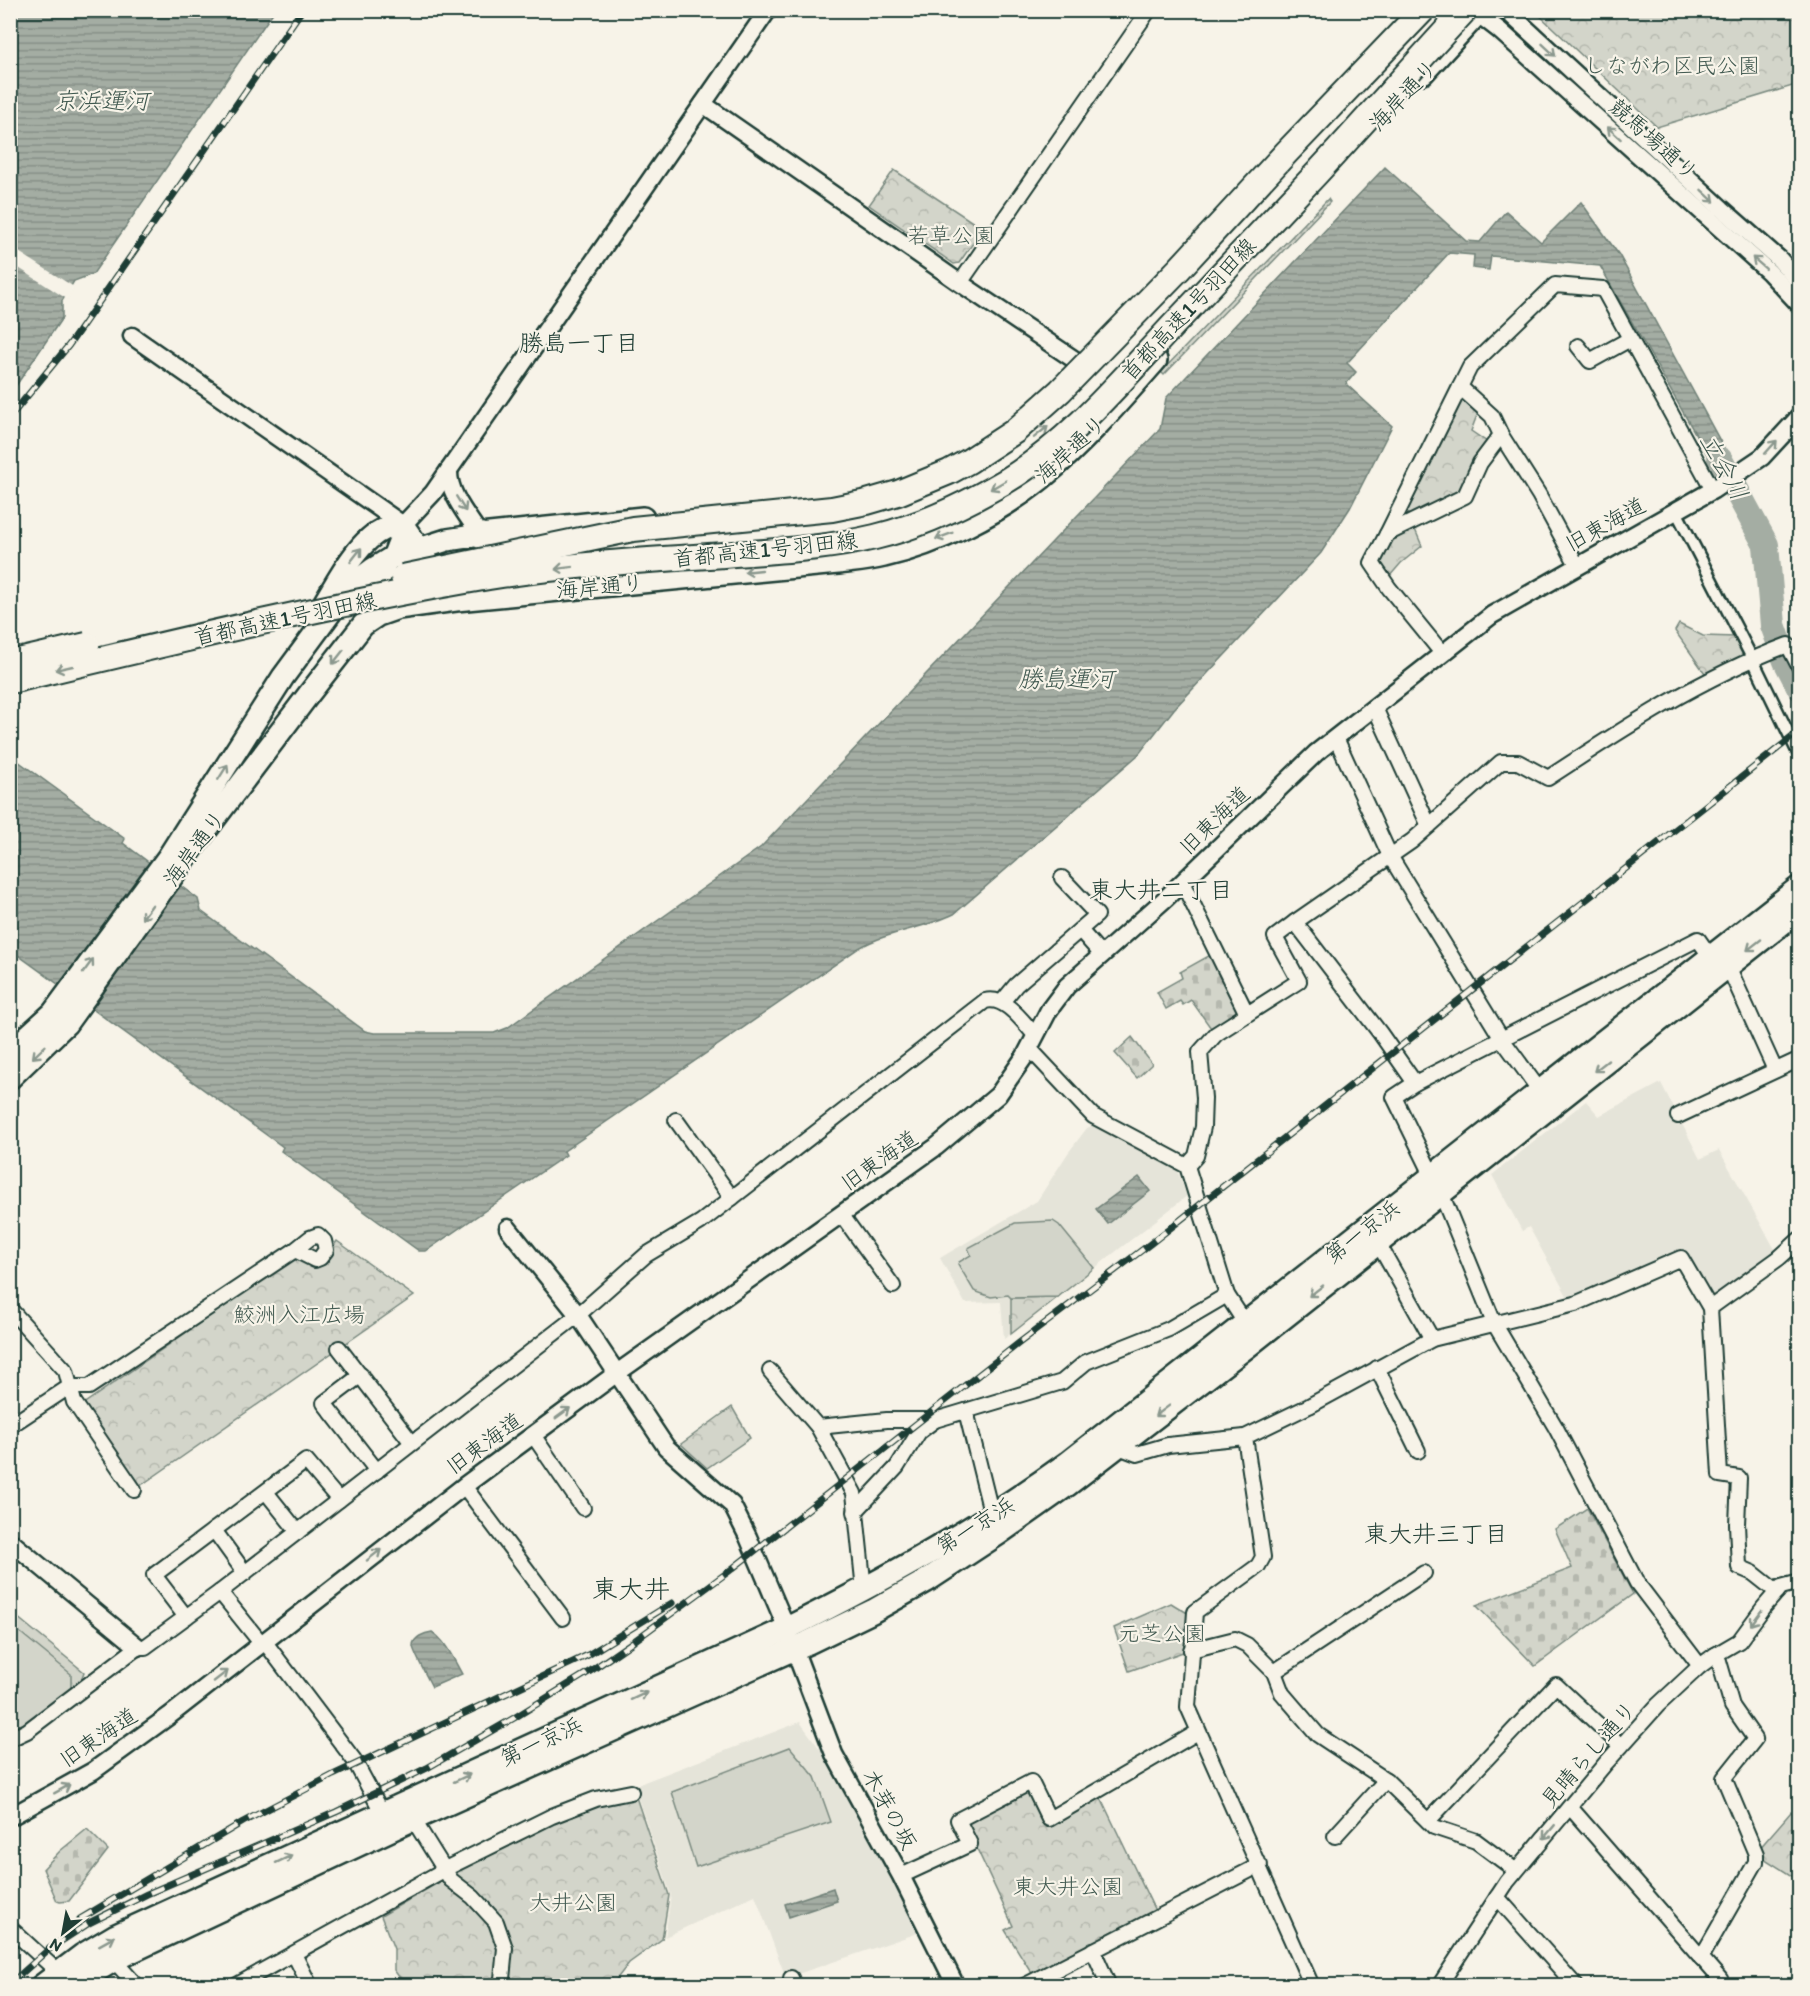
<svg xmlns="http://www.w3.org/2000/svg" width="1810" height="1996" font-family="Itim,'Klee One',sans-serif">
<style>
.built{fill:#e5e4d9}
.grass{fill:url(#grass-dots);stroke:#79897f;stroke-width:1.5}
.forest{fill:url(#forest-crowns);stroke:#79897f;stroke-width:1.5}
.cemetery{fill:url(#cemetery-stones);stroke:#79897f;stroke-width:1.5}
.garden{fill:#d3d5ca;stroke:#79897f;stroke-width:1.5}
.water{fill:url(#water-rules);stroke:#6f8077;stroke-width:1.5}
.pier{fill:#f7f3e8}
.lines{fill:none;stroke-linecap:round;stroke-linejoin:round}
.river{stroke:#a4ada3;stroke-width:26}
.pedestrian-casing{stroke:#1f3d34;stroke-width:15}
.minor-casing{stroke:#1f3d34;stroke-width:18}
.tertiary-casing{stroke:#1f3d34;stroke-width:21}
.primary-casing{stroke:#1f3d34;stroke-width:26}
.trunk-casing{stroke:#1f3d34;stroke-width:27}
.motorway-casing{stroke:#1f3d34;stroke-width:28}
.pedestrian{stroke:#f7f3e8;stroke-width:10}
.minor{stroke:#f7f3e8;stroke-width:14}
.tertiary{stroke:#f7f3e8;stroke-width:16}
.primary{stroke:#f7f3e8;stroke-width:21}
.trunk{stroke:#f7f3e8;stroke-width:22}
.motorway{stroke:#f7f3e8;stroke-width:24}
.rail-casing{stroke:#1f3d34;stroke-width:7}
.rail{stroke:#f7f3e8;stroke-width:4.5;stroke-dasharray:14;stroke-linecap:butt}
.motorway-bridge-casing{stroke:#1f3d34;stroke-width:28;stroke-linecap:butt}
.motorway-bridge{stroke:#f7f3e8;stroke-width:24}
.oneway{stroke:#8b988e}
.labels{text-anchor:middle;stroke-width:4.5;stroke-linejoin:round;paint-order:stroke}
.park-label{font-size:22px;fill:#435b52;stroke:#f7f3e8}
.street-label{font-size:22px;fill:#1f3d34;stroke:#f7f3e8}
.water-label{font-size:24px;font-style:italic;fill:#405950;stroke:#f7f3e8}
.neighbourhood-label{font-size:24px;fill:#1f3d34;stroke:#f7f3e8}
.quarter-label{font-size:26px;fill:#1f3d34;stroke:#f7f3e8}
</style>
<defs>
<pattern id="grass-dots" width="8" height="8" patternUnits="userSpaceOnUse" patternTransform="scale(1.5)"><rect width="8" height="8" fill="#d3d5ca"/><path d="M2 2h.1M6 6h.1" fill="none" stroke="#b5b8ae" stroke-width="1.8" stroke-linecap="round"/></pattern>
<pattern id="forest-crowns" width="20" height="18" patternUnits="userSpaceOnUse" patternTransform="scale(1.5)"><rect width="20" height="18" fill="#d3d5ca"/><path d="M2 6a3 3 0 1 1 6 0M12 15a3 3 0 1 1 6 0" fill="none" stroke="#b5b8ae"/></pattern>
<pattern id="cemetery-stones" width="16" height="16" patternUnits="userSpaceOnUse" patternTransform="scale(1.5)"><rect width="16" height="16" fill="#d3d5ca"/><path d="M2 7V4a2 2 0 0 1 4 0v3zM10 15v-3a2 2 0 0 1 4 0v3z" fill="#b5b8ae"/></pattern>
<pattern id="water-rules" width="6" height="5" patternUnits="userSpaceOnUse" patternTransform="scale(1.5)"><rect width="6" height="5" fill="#a4ada3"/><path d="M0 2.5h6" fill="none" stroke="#858e86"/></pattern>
</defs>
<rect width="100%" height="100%" fill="#f7f3e8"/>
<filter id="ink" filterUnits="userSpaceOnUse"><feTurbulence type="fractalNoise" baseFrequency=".0167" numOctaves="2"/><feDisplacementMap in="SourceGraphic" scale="12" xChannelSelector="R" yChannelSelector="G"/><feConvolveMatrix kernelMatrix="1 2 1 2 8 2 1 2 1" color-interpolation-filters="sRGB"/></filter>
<g filter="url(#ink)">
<g class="built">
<path d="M 1661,1083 L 1700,1159 L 1719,1150 L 1776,1251 L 1774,1258 L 1710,1300 L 1683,1251 L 1570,1301 L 1529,1227 L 1522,1231 L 1492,1175 L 1586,1101 L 1599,1116 Z"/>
<path d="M 1098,1123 L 1176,1167 L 1187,1196 L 1004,1339 L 1001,1302 L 965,1303 L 940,1258 L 1037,1201 L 1068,1153 L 1087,1128 Z"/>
<path d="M 800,1722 L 825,1756 L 921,1932 L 786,1978 L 755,1895 L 665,1937 L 671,1895 L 634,1786 Z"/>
</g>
<path class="grass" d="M 1328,199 L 1330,202 L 1164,375 L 1161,372 Z"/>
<g class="forest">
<path d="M 1535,11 L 1799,11 L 1799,84 L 1657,127 Z"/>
<path d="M 894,170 L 983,229 L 959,263 L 954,264 L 869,205 Z"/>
<path d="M 1467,399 L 1479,410 L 1471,431 L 1487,442 L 1473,463 L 1459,492 L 1411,519 L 1407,512 L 1457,401 Z"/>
<path d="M 1414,527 L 1422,546 L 1401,563 L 1389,577 L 1378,560 L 1392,540 Z"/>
<path d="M 1679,624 L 1703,636 L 1736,637 L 1747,657 L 1707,676 L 1675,631 Z"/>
<path d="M 337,1241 L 414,1296 L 140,1486 L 82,1405 L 296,1256 L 326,1257 Z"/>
<path d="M 1058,1297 L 1011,1334 L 1011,1298 Z"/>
<path d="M 732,1407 L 750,1438 L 707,1468 L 681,1444 Z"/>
<path d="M 1171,1603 L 1189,1614 L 1186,1651 L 1129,1671 L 1114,1628 Z"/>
<path d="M 11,1612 L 84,1672 L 79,1685 L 22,1727 L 11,1733 Z"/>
<path d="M 1030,1790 L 1047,1826 L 1099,1794 L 1156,1913 L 1033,1975 L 1005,1930 L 1013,1926 L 965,1823 Z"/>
<path d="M 635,1794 L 669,1895 L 662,1939 L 629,1963 L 612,1985 L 602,1985 L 599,1982 L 591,1986 L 405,1985 L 394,1970 L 394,1949 L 381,1916 L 463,1868 L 554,1819 L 598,1803 Z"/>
<path d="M 1791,1812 L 1799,1818 L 1798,1880 L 1762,1857 L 1759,1849 Z"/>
</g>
<g class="cemetery">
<path d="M 1214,953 L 1242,1011 L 1213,1031 L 1191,1000 L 1183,1005 L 1180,1001 L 1166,1009 L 1157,992 L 1182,978 L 1180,972 Z"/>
<path d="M 1132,1037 L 1152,1064 L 1137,1078 L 1115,1053 Z"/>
<path d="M 1587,1508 L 1633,1594 L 1535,1666 L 1476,1605 L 1572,1568 L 1555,1529 Z"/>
<path d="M 87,1829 L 108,1850 L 69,1901 L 60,1902 L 57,1901 L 43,1869 L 60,1851 Z"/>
</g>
<g class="garden">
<path d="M 1053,1221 L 1059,1225 L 1094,1268 L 1058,1297 L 1011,1298 L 1008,1295 L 991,1297 L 974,1291 L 958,1264 L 959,1262 L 971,1255 L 968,1248 L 1015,1223 Z"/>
<path d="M 11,1625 L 71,1674 L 71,1689 L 21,1727 L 11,1732 Z"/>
<path d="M 790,1747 L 815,1777 L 831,1822 L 696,1867 L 672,1792 Z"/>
</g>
<g class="water">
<path d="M 11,11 L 274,11 L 93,274 L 74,281 L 62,301 L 62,318 L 11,393 Z"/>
<path d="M 1385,167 L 1466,241 L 1480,242 L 1506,211 L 1541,242 L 1581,202 L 1619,255 L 1744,485 L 1729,493 L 1600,266 L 1491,256 L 1489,270 L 1473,268 L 1474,255 L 1449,253 L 1347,363 L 1356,372 L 1346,384 L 1392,426 L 1350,508 L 1321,553 L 1174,709 L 1138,755 L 954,914 C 923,929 889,931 859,948 L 564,1151 L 566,1155 L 426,1251 L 419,1251 L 281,1151 L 283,1147 L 11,950 L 11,756 L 125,839 L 123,843 L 198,899 L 201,911 L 365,1031 L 374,1033 L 494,1033 L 507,1028 L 761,847 L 1160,429 L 1166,398 Z"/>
<path d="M 1139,1177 L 1150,1191 L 1108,1224 L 1096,1209 Z"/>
<path d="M 432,1632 C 446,1641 454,1660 462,1674 L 432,1687 C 429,1681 412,1649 413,1646 C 413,1637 425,1633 432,1632 Z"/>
<path d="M 833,1888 L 837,1901 L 789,1917 L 785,1904 Z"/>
</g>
<path class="pier" d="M 11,247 L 74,287 L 67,299 L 11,263 Z"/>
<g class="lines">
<path class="river" d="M 1720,460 L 1766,545 L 1773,625 L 1786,661 L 1800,688"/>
<g class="pedestrian-casing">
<path id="pedestrian" d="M 1676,511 L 1752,658 L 1800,757"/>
</g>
<g class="minor-casing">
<g id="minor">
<path d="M 960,283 L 1149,10"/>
<path d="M 1578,346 L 1590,361 L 1630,339"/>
<path d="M 1387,534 L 1460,387"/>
<path d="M 1577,565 L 1539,495 L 1501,435 L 1492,416 L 1460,387 L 1470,367 L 1555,285 L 1603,289 L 1713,490"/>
<path d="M 1442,653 L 1389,588 L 1372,563 L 1387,534 L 1465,496 L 1480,463 L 1501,435"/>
<path d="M 1375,708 L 1429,826"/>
<path d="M 1336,738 L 1390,856 L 1502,1039 L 1540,1091"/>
<path d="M 1182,882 L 1247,1014"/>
<path d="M 1080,930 L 1102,955"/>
<path d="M 1728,966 L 1775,1070"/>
<path d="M 1002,1002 L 1016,985 L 1097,915 L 1062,878"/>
<path d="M 1029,1048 L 1093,1116 L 1187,1166 L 1227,1295 L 1249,1329"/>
<path d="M 1415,1083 L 1380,1033 L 1295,922 L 1412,841 L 1501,762 L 1518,762 L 1548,778 C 1624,728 1702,677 1788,645 L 1800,668"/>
<path d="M 1678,1116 L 1800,1059"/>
<path d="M 676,1120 L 732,1198"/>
<path d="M 1187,1166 L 1196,1156 L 1203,1127 L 1204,1098 L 1200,1052 L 1216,1034 L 1299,981 L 1275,937 L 1295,922"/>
<path d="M 841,1214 L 893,1286"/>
<path d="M 1378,1243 L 1432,1339"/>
<path d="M 1710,1308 L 1779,1258 L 1800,1239"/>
<path d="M 10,1309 L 66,1371 L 74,1402 L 134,1490"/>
<path d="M 339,1348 L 412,1443"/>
<path d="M 1377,1368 L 1418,1451"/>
<path d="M 770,1371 L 818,1427 L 854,1493 L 864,1590"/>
<path d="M 361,1375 L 324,1403 L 377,1471"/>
<path d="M 966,1411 L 992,1516"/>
<path d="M 10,1426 L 69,1387 L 89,1387 L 295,1250 L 310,1238 L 318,1235 L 324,1241 L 326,1250 L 320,1258 L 315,1260 L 295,1250"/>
<path d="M 818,1427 L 887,1420 L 935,1420"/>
<path d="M 533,1435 L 583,1508"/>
<path d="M 1245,1437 L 1263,1557 L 1258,1566 L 1195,1612 L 1188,1707 L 1312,1986"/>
<path d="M 1116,1446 L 1137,1454 L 1168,1445 L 1245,1437 L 1309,1406 L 1432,1339 L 1575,1304 L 1681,1258 L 1710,1308 L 1720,1475 L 1739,1478 L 1737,1524 L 1739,1567 L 1753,1573 L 1777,1592"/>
<path d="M 464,1486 L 563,1618"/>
<path d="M 266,1492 L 298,1532"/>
<path d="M 855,1512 L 897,1467 L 919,1432 L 935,1420 L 1062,1382 L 1086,1362 L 1169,1329 L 1227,1295"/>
<path d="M 214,1530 L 245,1573"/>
<path d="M 220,1592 L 261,1643"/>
<path d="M 186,1617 L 154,1575 L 306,1461 L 339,1500"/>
<path d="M 264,1641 L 354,1760 L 383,1814"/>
<path d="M 1191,1650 L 1235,1639 L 1247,1645 L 1274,1672 L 1282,1693 L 1318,1735 L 1386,1780 L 1434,1827 L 1476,1841 L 1511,1867 L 1515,1872"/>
<path d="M 1700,1666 L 1637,1583 L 1556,1428 L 1494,1323 L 1441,1193 L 1394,1097 L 1415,1083 L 1698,939 L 1710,956"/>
<path d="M 1274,1672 L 1424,1573"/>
<path d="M 10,1739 L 27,1731 L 138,1647 L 145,1647 L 220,1592 L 578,1315 L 646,1255 L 701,1222 L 985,1001 C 1005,995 1023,1022 1035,1035"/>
<path d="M 1570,1807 L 1720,1979 L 1715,1986"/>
<path d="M 413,1819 L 451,1880 L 473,1897 L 496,1922 L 505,1948 L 502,1979 L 498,1986"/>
<path d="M 1428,1821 L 1556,1685 L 1621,1746"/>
<path d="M 1335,1836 L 1386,1780"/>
<path d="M 445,1869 L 552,1816 L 596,1799 L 631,1792"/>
<path d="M 901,1876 L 970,1844 L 958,1820 L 1031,1782 L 1049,1819 L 1198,1732"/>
<path d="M 1497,1897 L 1576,1986"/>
<path d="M 10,1928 L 58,1972"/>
<path d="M 1093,1950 L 1109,1986"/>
<path d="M 294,1954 L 310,1986"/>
<path d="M 117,1958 L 119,1966 L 137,1986"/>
<path d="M 1701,1958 L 1756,1862 L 1756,1854 L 1724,1778 L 1755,1739 L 1732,1706 L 1719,1661 L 1715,1655"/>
<path d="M 791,1978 L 794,1986"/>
<path d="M 235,1986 L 444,1870"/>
<path d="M 1024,1986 L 1260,1865"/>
<path d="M 1439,1986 L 1507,1882 L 1605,1764 L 1658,1705 L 1700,1666 L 1715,1655 L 1739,1641 L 1764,1607 L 1781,1587 L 1800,1582"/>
</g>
</g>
<g class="tertiary-casing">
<g id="tertiary">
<path d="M 1473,10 L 1499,30 L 1769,272 L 1800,305"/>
<path d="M 1506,10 L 1722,209 L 1780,260 L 1800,283"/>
<path d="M 703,104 L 960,283 L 1078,362"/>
<path d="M 132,336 L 406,527"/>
<path d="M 449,470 C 448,494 468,516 480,535"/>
<path d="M 372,604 L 403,525 L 433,493 L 768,10"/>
<path d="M 508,1228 L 578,1315 L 666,1447 L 732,1505 L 748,1537 L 782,1617 L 834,1754 L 901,1876 L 956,1986"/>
<path d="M 10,1541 L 138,1647"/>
<path d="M 10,1817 L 93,1771 L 169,1716 L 464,1486 L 617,1373 L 936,1147 L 998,1095 L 1025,1056 L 1049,1010 L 1067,986 L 1165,899 L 1316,753 L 1492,615 L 1713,490 L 1762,457 L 1800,416"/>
</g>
</g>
<g class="primary-casing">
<g id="primary">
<path d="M 1423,73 L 1481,10"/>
<path d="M 323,605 C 337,582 358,540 384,529 C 390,526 397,526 403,525 L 425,557"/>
<path d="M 10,1052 L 53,1013 L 169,856 L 283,677 L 342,597 L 357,581 L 373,569 L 391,558 L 447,540 L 480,535 L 643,518"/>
<path d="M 10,1078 L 66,1024 L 194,846 L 309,694 L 363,625 L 378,615 L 398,608 L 456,600 L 838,563 C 853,561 869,560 884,556 C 938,544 999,513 1042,478 C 1084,443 1120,401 1156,360"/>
</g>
</g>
<g class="trunk-casing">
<g id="trunk">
<path d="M 42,1986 L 83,1955 L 115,1936 L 786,1629 C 886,1579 977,1529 1068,1463 L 1800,887"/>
<path d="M 71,1986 L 117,1958 L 413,1819 L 807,1643 L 873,1611 L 926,1581 L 999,1533 L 1067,1485 L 1250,1344 L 1800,909"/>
</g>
</g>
<g class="motorway-casing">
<g id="motorway">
<path d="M 1145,336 L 1157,321 L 1447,10"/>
<path d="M 480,535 L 491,543 L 528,552"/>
<path d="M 566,551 L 834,528 C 858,523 882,519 905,510 C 1011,473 1085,399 1149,310"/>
</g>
</g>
<use href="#pedestrian" class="pedestrian"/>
<use href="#minor" class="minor"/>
<use href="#tertiary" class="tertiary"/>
<use href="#primary" class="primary"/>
<use href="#trunk" class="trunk"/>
<use href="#motorway" class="motorway"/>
<g class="rail-casing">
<g id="rail">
<path d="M 10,417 L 69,345 L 302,10"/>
<path d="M 80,1919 L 243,1822 L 333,1775 L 588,1655 L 672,1603"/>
<path d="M 10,1984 L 49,1949 L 89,1923 L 147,1894 L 336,1812 L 427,1768 L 514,1718 L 592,1670 L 634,1641 L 728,1572 L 1019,1343 L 1150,1244 L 1800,731"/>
</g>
</g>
<use href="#rail" class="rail"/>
<g class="motorway-bridge-casing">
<g id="motorway-bridge">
<path d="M 403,577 L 633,529 L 832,509 L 867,502 L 898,493 L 949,472 L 969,461 L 1015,431 L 1060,391 L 1179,269 L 1286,153 L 1423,10"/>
<path d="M 10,663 L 87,645"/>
<path d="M 10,681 C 169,643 328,604 489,577 C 566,565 646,560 724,555 C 774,551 825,549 875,537 C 921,526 965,505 1006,481 C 1073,440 1125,376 1178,320 C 1224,271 1271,222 1317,173 C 1367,119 1415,64 1465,10"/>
</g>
</g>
<use href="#motorway-bridge" class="motorway-bridge"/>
</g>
<defs><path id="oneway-shaft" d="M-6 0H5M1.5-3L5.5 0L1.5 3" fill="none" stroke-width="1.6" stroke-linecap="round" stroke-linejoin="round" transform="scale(1.5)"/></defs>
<g class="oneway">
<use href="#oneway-shaft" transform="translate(1549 50) rotate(43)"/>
<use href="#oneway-shaft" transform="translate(1614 133) rotate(-138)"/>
<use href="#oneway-shaft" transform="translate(1708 196) rotate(43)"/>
<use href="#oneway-shaft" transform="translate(1759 263) rotate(-139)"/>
<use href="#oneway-shaft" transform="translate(1041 432) rotate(-39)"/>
<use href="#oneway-shaft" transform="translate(1771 447) rotate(-48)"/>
<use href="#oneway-shaft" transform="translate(998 485) rotate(150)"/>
<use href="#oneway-shaft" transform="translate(461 504) rotate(58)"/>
<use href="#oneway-shaft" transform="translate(944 536) rotate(159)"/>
<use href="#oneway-shaft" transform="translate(356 555) rotate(-52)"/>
<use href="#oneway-shaft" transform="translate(564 568) rotate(173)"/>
<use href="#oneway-shaft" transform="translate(753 571) rotate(174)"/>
<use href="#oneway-shaft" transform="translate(338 657) rotate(128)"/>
<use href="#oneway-shaft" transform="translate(64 668) rotate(167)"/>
<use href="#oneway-shaft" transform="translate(223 772) rotate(-58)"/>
<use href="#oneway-shaft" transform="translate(147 912) rotate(126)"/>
<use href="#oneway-shaft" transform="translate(1754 945) rotate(142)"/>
<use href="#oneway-shaft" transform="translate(88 966) rotate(-54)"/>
<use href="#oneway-shaft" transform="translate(39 1052) rotate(136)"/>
<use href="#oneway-shaft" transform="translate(1601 1066) rotate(142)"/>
<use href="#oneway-shaft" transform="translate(1316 1291) rotate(142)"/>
<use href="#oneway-shaft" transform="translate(1162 1411) rotate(143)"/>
<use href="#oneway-shaft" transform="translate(563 1413) rotate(-36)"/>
<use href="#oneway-shaft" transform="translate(374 1555) rotate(-38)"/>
<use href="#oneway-shaft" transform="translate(1756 1618) rotate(126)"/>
<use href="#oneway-shaft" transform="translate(221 1676) rotate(-38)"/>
<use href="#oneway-shaft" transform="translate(639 1696) rotate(-25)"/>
<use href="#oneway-shaft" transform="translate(462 1778) rotate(-25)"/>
<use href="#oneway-shaft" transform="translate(62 1789) rotate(-29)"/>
<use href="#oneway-shaft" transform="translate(1549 1832) rotate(130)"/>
<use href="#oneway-shaft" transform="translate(284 1859) rotate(-25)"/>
<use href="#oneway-shaft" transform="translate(107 1941) rotate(-29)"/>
</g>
</g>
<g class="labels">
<g class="park-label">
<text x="1672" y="73">しながわ区民公園</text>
<text x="951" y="243">若草公園</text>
<text x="299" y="1322">鮫洲入江広場</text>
<text x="1162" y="1641">元芝公園</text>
<text x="1068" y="1894">東大井公園</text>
<text x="573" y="1910">大井公園</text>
</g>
<g class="street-label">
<text transform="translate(1403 95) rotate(-47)" y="8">海岸通り</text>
<text transform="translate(1654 139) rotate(42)" y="8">競馬場通り</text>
<text transform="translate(1188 309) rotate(-47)" y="8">首都高速1号羽田線</text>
<text transform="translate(1070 449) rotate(-43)" y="8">海岸通り</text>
<text transform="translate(1605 524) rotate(-29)" y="8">旧東海道</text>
<text transform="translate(765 549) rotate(-6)" y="8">首都高速1号羽田線</text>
<text transform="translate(600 586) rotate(-5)" y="8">海岸通り</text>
<text transform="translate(285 618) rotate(-12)" y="8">首都高速1号羽田線</text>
<text transform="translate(1214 820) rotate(-44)" y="8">旧東海道</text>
<text transform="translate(194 848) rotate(-54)" y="8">海岸通り</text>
<text transform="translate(879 1160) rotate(-35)" y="8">旧東海道</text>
<text transform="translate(1362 1231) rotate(-38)" y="8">第一京浜</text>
<text transform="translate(484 1443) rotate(-36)" y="8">旧東海道</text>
<text transform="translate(975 1525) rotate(-32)" y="8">第一京浜</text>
<text transform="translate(98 1737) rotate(-34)" y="8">旧東海道</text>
<text transform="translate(541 1741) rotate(-25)" y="8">第一京浜</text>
<text transform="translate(1588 1754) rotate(-49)" y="8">見晴らし通り</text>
<text transform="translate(890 1809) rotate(61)" y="8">木芽の坂</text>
</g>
<g class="water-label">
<text x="101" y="109">京浜運河</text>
<text transform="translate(1724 467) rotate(61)" y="8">立会川</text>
<text x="1066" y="687">勝島運河</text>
</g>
<g class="neighbourhood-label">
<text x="579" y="351">勝島一丁目</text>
<text x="1161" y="898">東大井二丁目</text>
<text x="1436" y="1542">東大井三丁目</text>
</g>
<g class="quarter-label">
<text x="631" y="1598">東大井</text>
</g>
</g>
<rect width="1810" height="1996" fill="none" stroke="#f7f3e8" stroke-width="36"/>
<rect x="18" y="18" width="1774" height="1960" fill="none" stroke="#1f3d34" stroke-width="2" filter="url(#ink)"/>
<g transform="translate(63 1933) rotate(211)" stroke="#f7f3e8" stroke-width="4.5" paint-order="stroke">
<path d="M0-4.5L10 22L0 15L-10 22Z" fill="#1f3d34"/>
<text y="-9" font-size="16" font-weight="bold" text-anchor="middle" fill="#1f3d34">N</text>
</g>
</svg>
